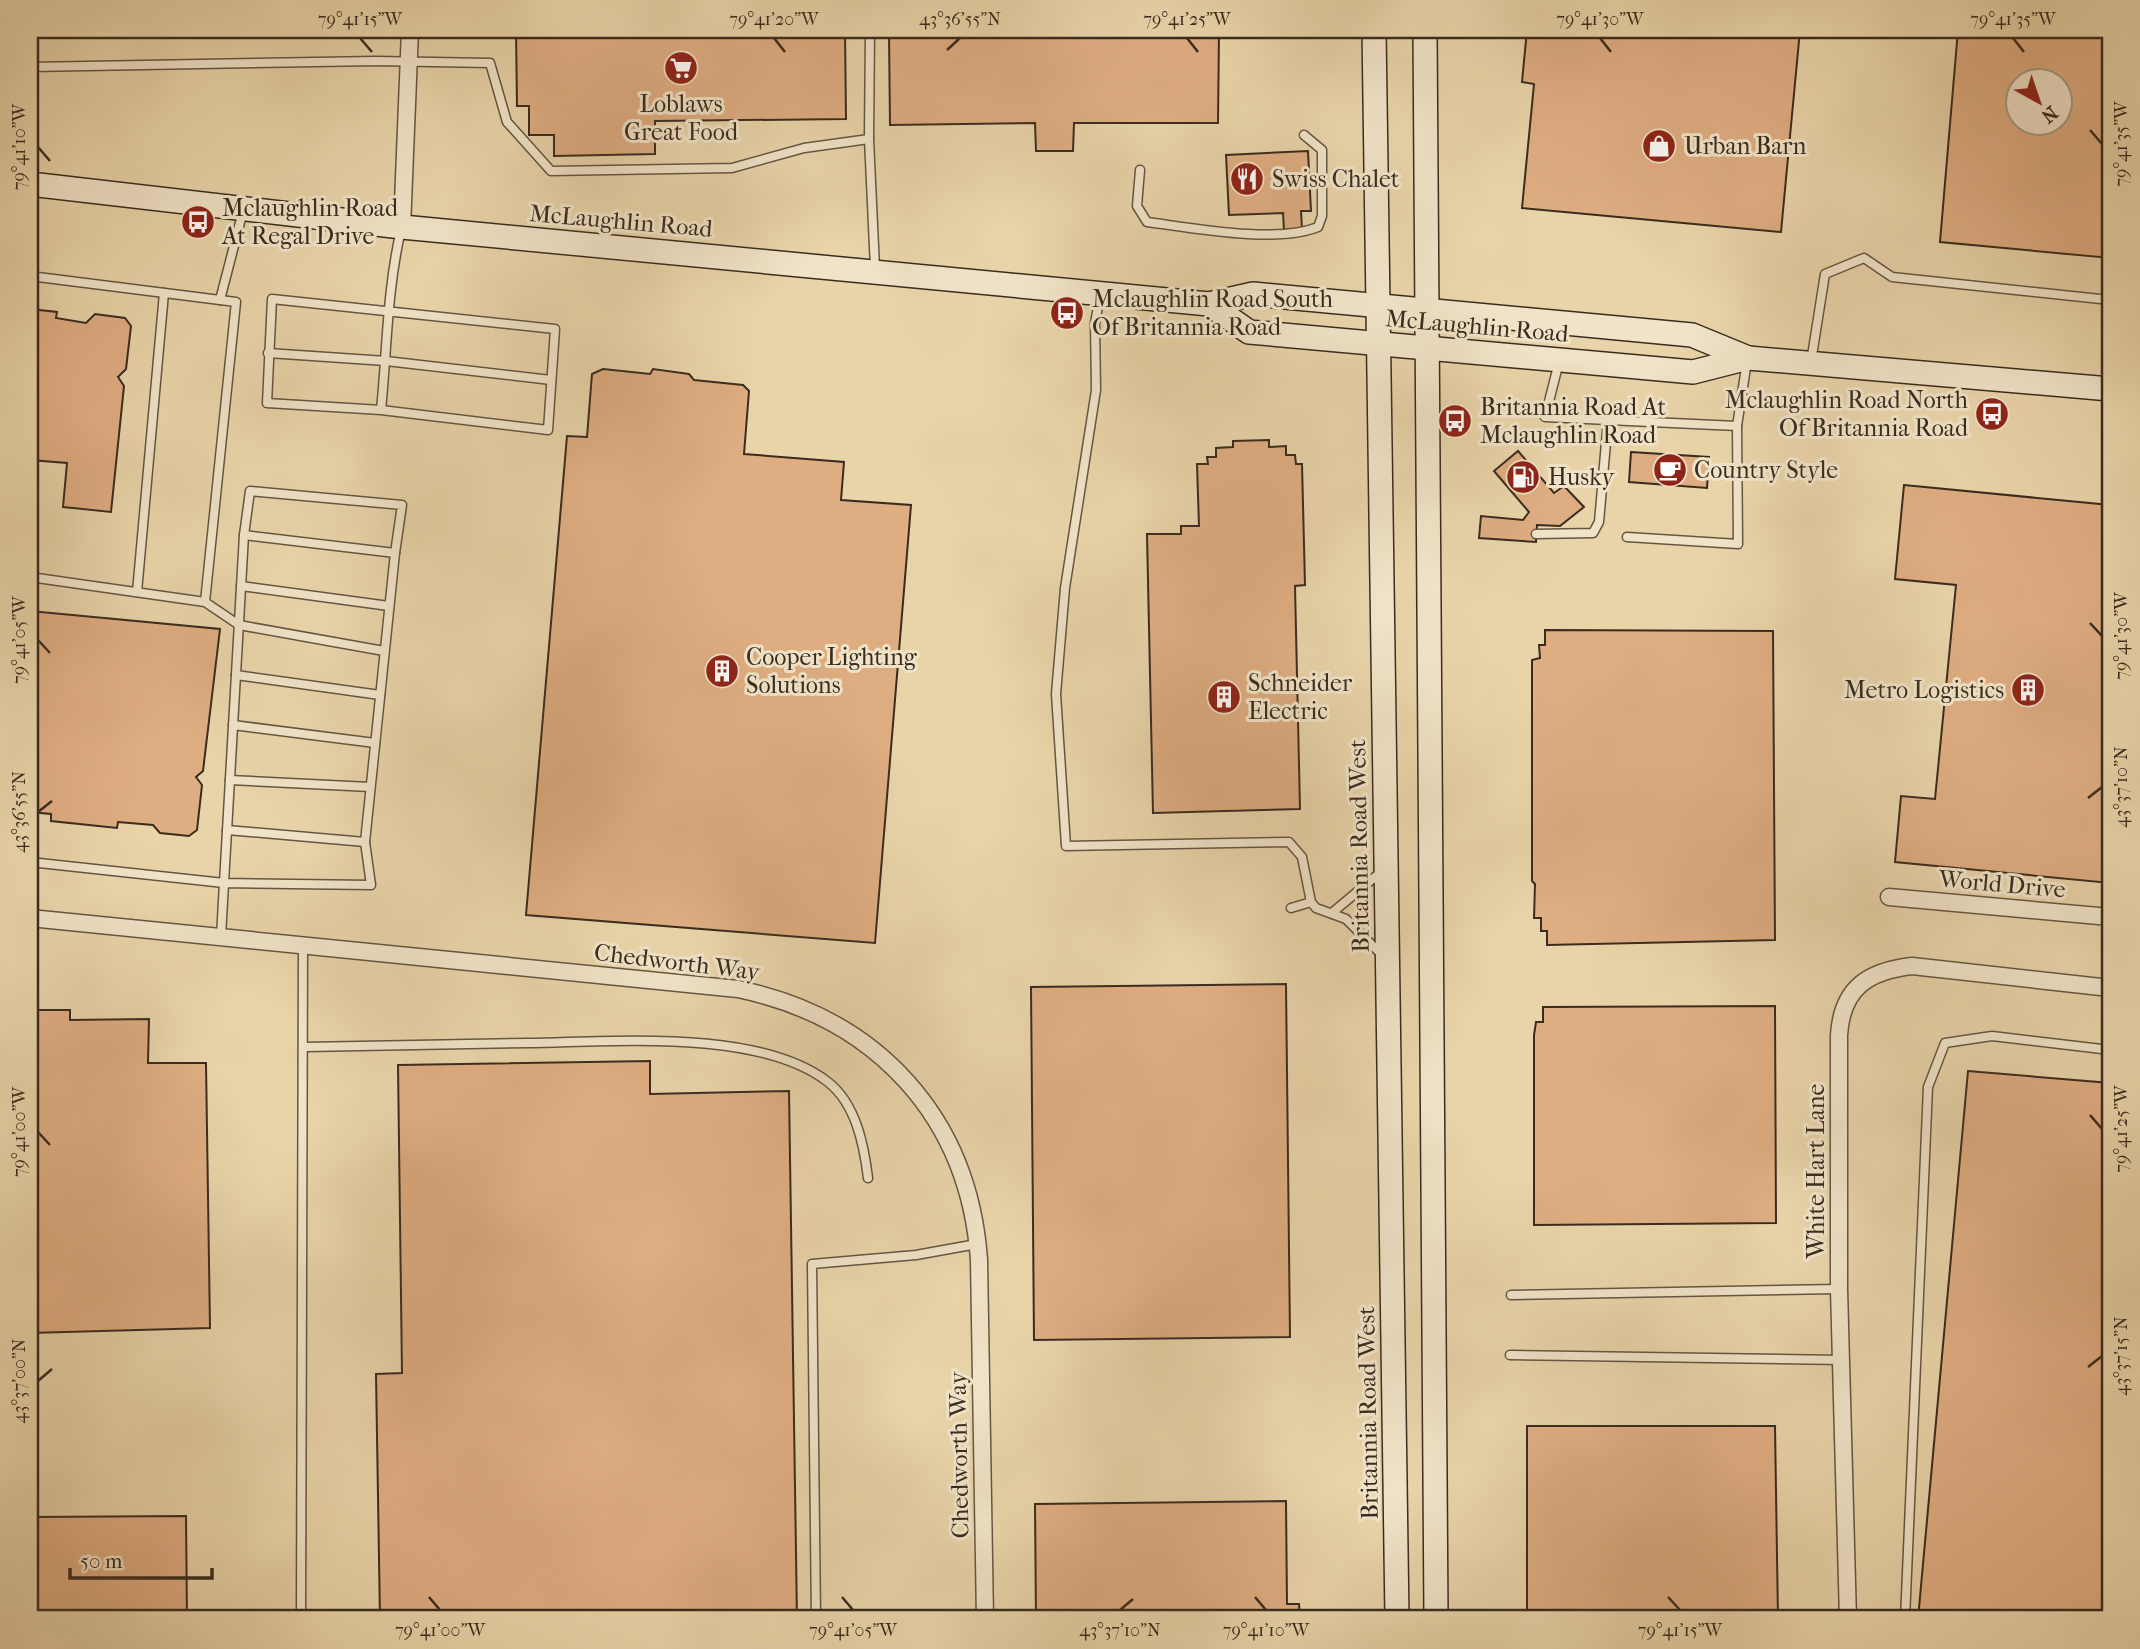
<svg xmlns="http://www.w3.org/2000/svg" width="2140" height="1649" font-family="'IM FELL French Canon',serif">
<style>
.building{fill:#dfad82;stroke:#392c1f;stroke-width:2;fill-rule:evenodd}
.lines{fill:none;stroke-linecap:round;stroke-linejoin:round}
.lane-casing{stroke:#655642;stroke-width:11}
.street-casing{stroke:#655642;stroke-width:19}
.secondary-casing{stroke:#392c1f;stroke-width:26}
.lane{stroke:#f1e3c8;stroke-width:8}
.street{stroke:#f1e3c8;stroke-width:16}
.secondary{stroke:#f1e3c8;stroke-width:23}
.ticks{fill:none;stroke:#392c1f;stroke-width:2.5}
.labels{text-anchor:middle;stroke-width:6;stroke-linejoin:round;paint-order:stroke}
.poi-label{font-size:24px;fill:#392c1f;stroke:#f1e3c8;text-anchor:start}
.street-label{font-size:24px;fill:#392c1f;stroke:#f1e3c8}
.neatline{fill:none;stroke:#392c1f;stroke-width:2.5}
.ticks-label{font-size:18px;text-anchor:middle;fill:#392c1f}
</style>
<rect width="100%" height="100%" fill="#e9d4aa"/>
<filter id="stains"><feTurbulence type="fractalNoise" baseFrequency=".00286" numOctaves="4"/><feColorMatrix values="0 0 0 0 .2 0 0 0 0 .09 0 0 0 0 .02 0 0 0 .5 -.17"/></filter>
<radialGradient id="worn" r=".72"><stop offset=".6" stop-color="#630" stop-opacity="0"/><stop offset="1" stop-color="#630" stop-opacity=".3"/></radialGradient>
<g class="building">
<path d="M 516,30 L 845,30 L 846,119 L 655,121 L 655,154 L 554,156 L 554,135 L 529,135 L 529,106 L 517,106 Z"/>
<path d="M 1527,30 L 1800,30 L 1781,232 L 1522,208 L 1534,84 L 1522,82 Z"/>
<path d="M 1958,30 L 2110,30 L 2110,258 L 1940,242 ZM 2018,80 L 2060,80 L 2060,122 L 2018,122 Z"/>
<path d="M 1219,33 L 1218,123 L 1074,123 L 1073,151 L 1036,151 L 1035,123 L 890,125 L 889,34 Z"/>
<path d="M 1308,151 L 1311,211 L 1301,211 L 1302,229 L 1284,230 L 1283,213 L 1229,215 L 1226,155 Z"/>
<path d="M 30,309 L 57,312 L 56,318 L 86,323 L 95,314 L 125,318 L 131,326 L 126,369 L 118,377 L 124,386 L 111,512 L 63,507 L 67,463 L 30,460 Z"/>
<path d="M 603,369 L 650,374 L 653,369 L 689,374 L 694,380 L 743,385 L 749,391 L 744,454 L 844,462 L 841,500 L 911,505 L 875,943 L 526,915 L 567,436 L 587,437 L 592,374 Z"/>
<path d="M 1269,440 L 1269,447 L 1286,446 L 1286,455 L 1295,455 L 1296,464 L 1302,464 L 1305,585 L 1295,586 L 1300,809 L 1153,813 L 1147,534 L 1181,534 L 1181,526 L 1199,526 L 1197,464 L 1208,464 L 1207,457 L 1216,457 L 1216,448 L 1233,447 L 1233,441 Z"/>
<path d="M 1518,451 L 1554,493 L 1564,486 L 1584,507 L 1560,526 L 1537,525 L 1536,542 L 1479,538 L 1481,516 L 1523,520 L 1529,512 L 1494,471 Z"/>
<path d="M 1631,452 L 1709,457 L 1707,488 L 1629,482 Z"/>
<path d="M 1904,485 L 2110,505 L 2110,883 L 1895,862 L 1901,796 L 1935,799 L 1956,585 L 1895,579 Z"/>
<path d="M 30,611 L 220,629 L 203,771 L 196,777 L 202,785 L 197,830 L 189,836 L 160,833 L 153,825 L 118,822 L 117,828 L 51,821 L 51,814 L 30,812 Z"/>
<path d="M 1545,630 L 1773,631 L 1775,940 L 1547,945 L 1547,931 L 1541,931 L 1541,918 L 1534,918 L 1535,884 L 1532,881 L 1532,660 L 1540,658 L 1539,645 L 1545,645 Z"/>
<path d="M 1286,984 L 1290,1337 L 1034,1340 L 1031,987 Z"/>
<path d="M 1775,1006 L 1776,1223 L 1534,1225 L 1534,1035 L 1536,1022 L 1543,1022 L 1543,1007 Z"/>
<path d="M 30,1010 L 70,1010 L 70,1020 L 149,1019 L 148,1063 L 206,1063 L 210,1328 L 30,1333 Z"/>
<path d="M 650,1061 L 650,1094 L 789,1091 L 797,1619 L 380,1619 L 376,1374 L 402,1373 L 398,1065 Z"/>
<path d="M 1968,1071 L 2110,1083 L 2110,1619 L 1918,1619 Z"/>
<path d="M 1527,1426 L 1775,1426 L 1778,1619 L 1527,1619 Z"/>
<path d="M 1286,1501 L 1287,1604 L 1299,1604 L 1300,1619 L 1036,1619 L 1035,1504 Z"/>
<path d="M 186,1516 L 187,1619 L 30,1619 L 30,1517 Z"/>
</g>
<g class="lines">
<g class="lane-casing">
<g id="lane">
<path d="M 870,30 L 869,139 L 875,268"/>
<path d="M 30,67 L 376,61 L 490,63 L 507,122 L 551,171 L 732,168 L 804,148 L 869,139"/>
<path d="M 1140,170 L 1137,206 L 1147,222 C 1193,228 1276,244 1318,227 L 1322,216 L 1322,150 L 1304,135"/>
<path d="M 30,276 L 236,302 L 205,602"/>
<path d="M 1100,296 L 1095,323 L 1096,390 L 1065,588 L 1056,694 L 1066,846 L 1289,842 L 1302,857 L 1311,902 L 1316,908 L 1346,919 L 1382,955"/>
<path d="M 220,300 L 243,211"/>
<path d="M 268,353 L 386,361 L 551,380"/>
<path d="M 1559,362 L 1545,417 L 1608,420"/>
<path d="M 1811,362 L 1825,274 L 1864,258 L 1892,277 L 2110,300"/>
<path d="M 381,410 L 267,403 L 272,299 L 555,329 L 548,430 L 381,410 C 387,351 387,289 401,230"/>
<path d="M 1536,534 L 1593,533 L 1599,522 L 1608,420 L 1737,426"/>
<path d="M 244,535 L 395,553"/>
<path d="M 1627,537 L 1738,544 L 1737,426 L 1747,361"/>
<path d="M 30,577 L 205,602 L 239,625 L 384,651"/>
<path d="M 241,586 L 389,606"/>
<path d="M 137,592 L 164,293"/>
<path d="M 236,675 L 380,695"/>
<path d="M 233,725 L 375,743"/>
<path d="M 230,780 L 370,787"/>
<path d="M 227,830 L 365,842"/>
<path d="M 30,862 L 224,883 L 371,885 L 365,842 L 395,553 L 402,505 L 250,491 L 244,535 L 224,883 L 221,937"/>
<path d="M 1291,908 L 1311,902"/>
<path d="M 1333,912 L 1381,872"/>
<path d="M 305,1047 C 379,1046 453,1044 528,1043 C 612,1042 758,1028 828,1082 C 856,1104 864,1145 868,1178"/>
<path d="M 1511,1295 L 1839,1289"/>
<path d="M 1510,1355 L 1841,1360"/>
<path d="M 301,1619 L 303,945"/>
<path d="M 816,1619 L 812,1264 L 916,1255 L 977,1244"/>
<path d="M 1905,1619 L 1928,1087 L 1945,1043 L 1992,1036 L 2110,1050"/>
</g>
</g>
<g class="street-casing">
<g id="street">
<path d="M 402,227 L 410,30"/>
<path d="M 1889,897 L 2110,917"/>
<path d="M 30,918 L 738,989 C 877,1018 969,1117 979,1260 L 985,1619"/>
<path d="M 1848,1619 L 1839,1289 L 1839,1035 C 1842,988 1868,971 1912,966 L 2110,988"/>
</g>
</g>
<g class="secondary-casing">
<g id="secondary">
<path d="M 1374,30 L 1397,1619"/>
<path d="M 1425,30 L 1436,1619"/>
<path d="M 30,184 L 402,227 L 1209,304 L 1253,294 L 1692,335 L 1748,358"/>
<path d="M 1209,304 L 1249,332 L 1693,372 L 1748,358 L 2110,389"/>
</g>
</g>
<use href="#lane" class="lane"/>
<use href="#street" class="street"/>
<use href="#secondary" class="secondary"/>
</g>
<path class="ticks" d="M 360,38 L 372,52M 774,38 L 785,52M 1187,38 L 1198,52M 1600,38 L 1611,52M 2013,38 L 2024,52M 947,50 L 960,38M 2090,130 L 2102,144M 38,147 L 50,161M 2090,623 L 2102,636M 38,640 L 50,653M 2088,798 L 2102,787M 38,812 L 52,801M 2090,1115 L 2102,1129M 38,1132 L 50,1145M 2088,1367 L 2102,1356M 38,1381 L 52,1369M 429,1597 L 440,1610M 842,1597 L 853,1610M 1255,1597 L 1266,1610M 1668,1597 L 1680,1610M 1120,1610 L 1133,1599"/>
<defs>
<g id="supermarket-disc" transform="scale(1.75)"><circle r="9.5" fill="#8f2418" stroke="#f1e3c8"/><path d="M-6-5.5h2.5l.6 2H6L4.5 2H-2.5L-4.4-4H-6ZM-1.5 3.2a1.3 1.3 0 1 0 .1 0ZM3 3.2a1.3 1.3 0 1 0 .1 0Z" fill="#fff"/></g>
<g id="shop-disc" transform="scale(1.75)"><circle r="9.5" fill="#8f2418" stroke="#f1e3c8"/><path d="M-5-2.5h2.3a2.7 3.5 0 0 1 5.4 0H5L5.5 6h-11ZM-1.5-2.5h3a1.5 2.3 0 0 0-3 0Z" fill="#fff"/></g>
<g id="restaurant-disc" transform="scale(1.75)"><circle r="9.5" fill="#8f2418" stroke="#f1e3c8"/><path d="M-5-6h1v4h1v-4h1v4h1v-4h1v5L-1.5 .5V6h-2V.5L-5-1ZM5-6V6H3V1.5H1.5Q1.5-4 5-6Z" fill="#fff"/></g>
<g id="bus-disc" transform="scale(1.75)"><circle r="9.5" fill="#8f2418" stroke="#f1e3c8"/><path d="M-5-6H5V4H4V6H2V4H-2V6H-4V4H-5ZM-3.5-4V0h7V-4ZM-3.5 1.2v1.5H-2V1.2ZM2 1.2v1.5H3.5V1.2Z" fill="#fff"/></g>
<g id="cafe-disc" transform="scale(1.75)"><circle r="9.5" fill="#8f2418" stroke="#f1e3c8"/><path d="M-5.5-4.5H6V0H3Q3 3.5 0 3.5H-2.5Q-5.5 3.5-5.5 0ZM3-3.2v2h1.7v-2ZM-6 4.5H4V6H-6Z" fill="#fff"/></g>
<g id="fuel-disc" transform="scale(1.75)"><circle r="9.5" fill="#8f2418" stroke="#f1e3c8"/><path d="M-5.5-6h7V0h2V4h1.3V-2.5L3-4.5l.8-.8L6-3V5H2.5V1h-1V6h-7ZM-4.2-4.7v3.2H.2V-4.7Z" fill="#fff"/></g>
<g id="building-disc" transform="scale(1.75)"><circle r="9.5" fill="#8f2418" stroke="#f1e3c8"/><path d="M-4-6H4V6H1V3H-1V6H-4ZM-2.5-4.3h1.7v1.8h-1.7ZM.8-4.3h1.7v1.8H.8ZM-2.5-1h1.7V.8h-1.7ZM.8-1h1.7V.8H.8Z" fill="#fff"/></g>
</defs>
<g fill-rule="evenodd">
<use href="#supermarket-disc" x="681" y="68"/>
<use href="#shop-disc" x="1659" y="146"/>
<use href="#restaurant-disc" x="1247" y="179"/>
<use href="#bus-disc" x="198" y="222"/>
<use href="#bus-disc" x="1067" y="313"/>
<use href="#bus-disc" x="1992" y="414"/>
<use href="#bus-disc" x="1455" y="421"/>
<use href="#cafe-disc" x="1670" y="470"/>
<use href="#fuel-disc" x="1523" y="477"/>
<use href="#building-disc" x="722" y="671"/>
<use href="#building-disc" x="2028" y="690"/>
<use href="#building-disc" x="1224" y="697"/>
</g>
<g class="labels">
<g class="poi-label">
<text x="681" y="112" text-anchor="middle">Loblaws<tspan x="681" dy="28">Great Food</tspan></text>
<text x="1684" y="154">Urban Barn</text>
<text x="1272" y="187">Swiss Chalet</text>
<text x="222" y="216">Mclaughlin Road<tspan x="222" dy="28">At Regal Drive</tspan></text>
<text x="1092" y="307">Mclaughlin Road South<tspan x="1092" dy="28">Of Britannia Road</tspan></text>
<text x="1968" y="408" text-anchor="end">Mclaughlin Road North<tspan x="1968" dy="28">Of Britannia Road</tspan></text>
<text x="1480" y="415">Britannia Road At<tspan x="1480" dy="28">Mclaughlin Road</tspan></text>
<text x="1694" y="478">Country Style</text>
<text x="1548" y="485">Husky</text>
<text x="746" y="665">Cooper Lighting<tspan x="746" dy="28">Solutions</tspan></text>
<text x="1248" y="691">Schneider<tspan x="1248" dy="28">Electric</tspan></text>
<text x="2004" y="698" text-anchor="end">Metro Logistics</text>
</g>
<g class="street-label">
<text transform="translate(621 221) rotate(5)" y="8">McLaughlin Road</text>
<text transform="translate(1477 326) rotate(5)" y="8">McLaughlin Road</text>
<text transform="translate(1359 846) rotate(-91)" y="8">Britannia Road West</text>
<text transform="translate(2002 884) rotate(5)" y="8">World Drive</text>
<text transform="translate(677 962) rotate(7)" y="8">Chedworth Way</text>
<text transform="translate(1816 1171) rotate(-90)" y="8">White Hart Lane</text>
<text transform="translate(1368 1413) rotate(-91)" y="8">Britannia Road West</text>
<text transform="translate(959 1455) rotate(-91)" y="8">Chedworth Way</text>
</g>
</g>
<rect width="2140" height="1649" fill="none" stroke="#e9d4aa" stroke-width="77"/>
<g transform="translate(2039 102) rotate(140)"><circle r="33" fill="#f1e3c8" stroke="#a79a84" stroke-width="2"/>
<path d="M0-5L12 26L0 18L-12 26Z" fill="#8f2418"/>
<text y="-10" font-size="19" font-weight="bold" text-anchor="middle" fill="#392c1f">N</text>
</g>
<path d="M70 1568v10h142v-10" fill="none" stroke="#392c1f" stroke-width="3.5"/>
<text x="80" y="1568" font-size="21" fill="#392c1f" stroke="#f1e3c8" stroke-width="5" paint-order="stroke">50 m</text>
<rect x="38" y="38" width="2064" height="1572" class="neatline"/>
<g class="ticks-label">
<text x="360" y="25">79°41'15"W</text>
<text x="774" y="25">79°41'20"W</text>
<text x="960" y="25">43°36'55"N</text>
<text x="1187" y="25">79°41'25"W</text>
<text x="1600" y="25">79°41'30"W</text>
<text x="2013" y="25">79°41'35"W</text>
<text transform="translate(2121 144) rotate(-90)" y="6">79°41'35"W</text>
<text transform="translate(19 147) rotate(-90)" y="6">79°41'10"W</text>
<text transform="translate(2121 636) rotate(-90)" y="6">79°41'30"W</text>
<text transform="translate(19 640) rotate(-90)" y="6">79°41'05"W</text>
<text transform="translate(2121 787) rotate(-90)" y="6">43°37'10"N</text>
<text transform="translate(19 812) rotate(-90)" y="6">43°36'55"N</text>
<text transform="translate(2121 1129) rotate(-90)" y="6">79°41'25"W</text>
<text transform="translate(19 1132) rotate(-90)" y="6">79°41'00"W</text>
<text transform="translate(2121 1356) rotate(-90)" y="6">43°37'15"N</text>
<text transform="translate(19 1381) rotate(-90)" y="6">43°37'00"N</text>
<text x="440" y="1636">79°41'00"W</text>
<text x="853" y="1636">79°41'05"W</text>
<text x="1120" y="1636">43°37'10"N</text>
<text x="1266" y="1636">79°41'10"W</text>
<text x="1680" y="1636">79°41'15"W</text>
</g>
<rect width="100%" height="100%" filter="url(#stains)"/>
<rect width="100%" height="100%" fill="url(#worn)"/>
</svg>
